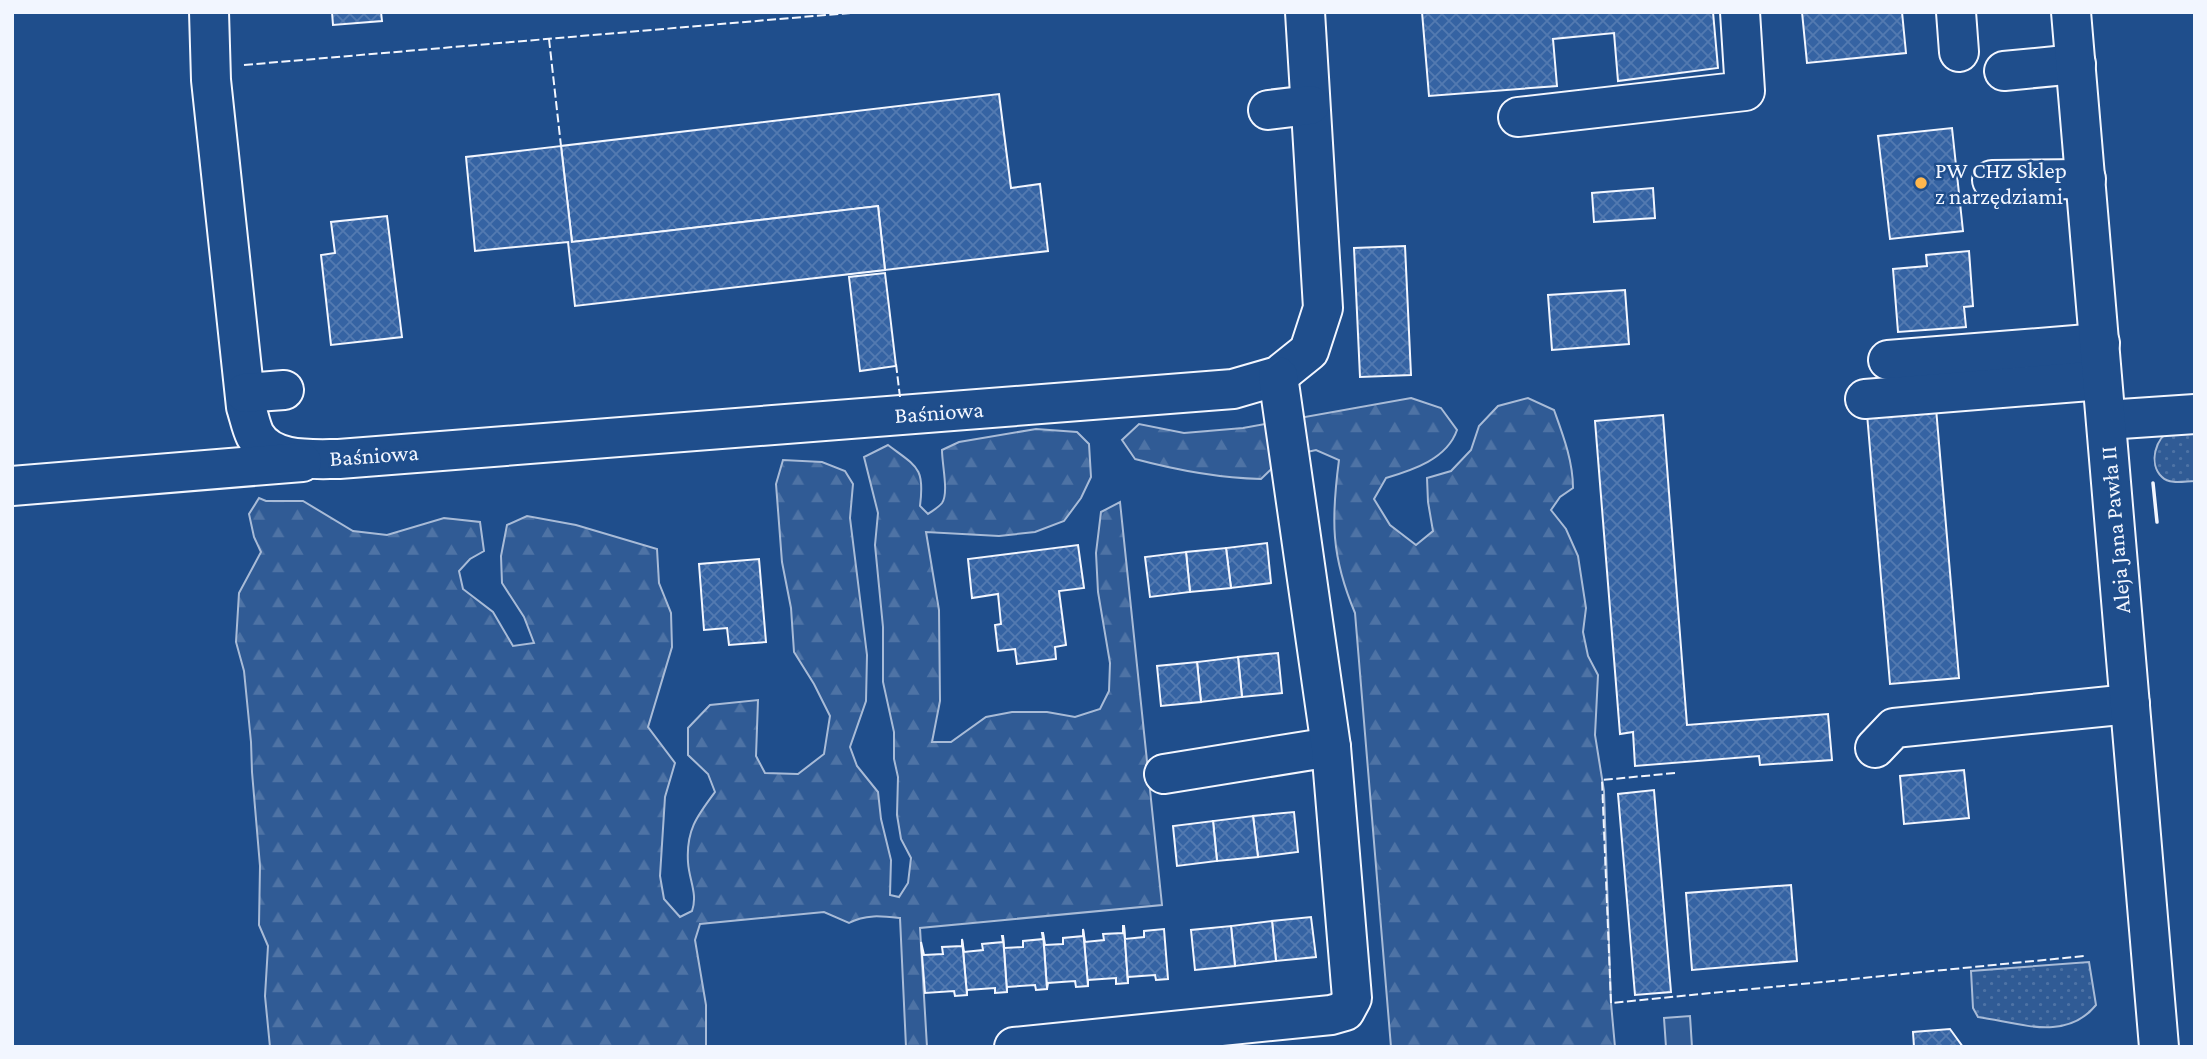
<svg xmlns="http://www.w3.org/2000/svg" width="2207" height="1059" font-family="'Crimson Pro',serif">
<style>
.grass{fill:url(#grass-dots);stroke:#a8bbd7;stroke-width:2}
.forest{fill:url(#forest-firs);stroke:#a8bbd7;stroke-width:2}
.pitch{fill:#305b95;stroke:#a8bbd7;stroke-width:2}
.building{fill:url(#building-cross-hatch);stroke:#f2f6ff;stroke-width:2}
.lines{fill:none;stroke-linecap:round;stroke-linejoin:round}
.minor-casing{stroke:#f2f6ff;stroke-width:42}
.major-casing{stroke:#f2f6ff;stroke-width:42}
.minor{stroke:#1f4e8c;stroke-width:38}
.major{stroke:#1f4e8c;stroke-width:38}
.fence{stroke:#f2f6ff;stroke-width:2;stroke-dasharray:9 3.5;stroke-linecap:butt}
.wall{stroke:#f2f6ff;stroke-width:3.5}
.poi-dot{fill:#ffb74d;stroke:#1f4e8c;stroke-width:2.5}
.labels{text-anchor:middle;stroke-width:5;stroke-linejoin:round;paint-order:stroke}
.poi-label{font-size:23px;fill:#f2f6ff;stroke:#1f4e8c;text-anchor:start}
.street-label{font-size:23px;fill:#f2f6ff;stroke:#1f4e8c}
</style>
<defs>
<pattern id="grass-dots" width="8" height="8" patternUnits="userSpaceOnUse" patternTransform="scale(1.75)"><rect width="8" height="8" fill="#305b95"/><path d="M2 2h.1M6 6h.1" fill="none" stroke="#4e73a5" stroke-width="1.8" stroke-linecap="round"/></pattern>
<pattern id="forest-firs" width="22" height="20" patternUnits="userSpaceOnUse" patternTransform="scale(1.75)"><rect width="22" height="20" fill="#305b95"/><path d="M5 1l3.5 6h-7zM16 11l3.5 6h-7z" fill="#4e73a5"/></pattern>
<pattern id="building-cross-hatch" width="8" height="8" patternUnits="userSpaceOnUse" patternTransform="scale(1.75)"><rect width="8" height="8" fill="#3563a3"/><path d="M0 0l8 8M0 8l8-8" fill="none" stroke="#537ab1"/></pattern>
</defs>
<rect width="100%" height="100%" fill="#1f4e8c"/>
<g class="grass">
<path d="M 2195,428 L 2195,481 C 2185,481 2170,485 2162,477 C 2148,464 2155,437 2172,430 C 2179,428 2188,428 2195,428 Z"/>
<path d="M 2089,962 L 2096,1005 C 2066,1042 2020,1023 1978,1017 L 1973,1008 L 1971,971 Z"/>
</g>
<g class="forest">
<path d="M 1411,398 L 1441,408 L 1457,430 C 1447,459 1413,470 1386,478 L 1374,499 L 1390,525 L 1416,545 L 1433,531 L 1428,502 L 1427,478 L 1451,471 L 1471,450 L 1479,426 L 1498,406 L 1528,398 L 1554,410 C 1563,435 1573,461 1573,488 L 1560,497 L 1551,510 L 1566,529 L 1578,556 L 1586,608 L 1583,632 L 1588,656 L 1598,675 L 1595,735 L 1604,791 L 1611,1003 L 1615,1047 L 1391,1047 L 1355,613 C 1331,556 1331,520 1339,460 L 1316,450 L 1284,457 L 1261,479 C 1219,478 1176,470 1135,459 L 1122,440 L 1139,424 L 1184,433 L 1243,428 Z"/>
<path d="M 1036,429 L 1077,432 L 1089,444 L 1091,477 L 1081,498 L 1064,521 L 1035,532 L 999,536 L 926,532 L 939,610 L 940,701 L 932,742 L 951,742 L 986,717 L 1012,712 L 1047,712 L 1075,717 L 1100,709 L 1109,691 L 1110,663 L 1098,592 L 1096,553 L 1101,512 L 1120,502 L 1162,905 L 920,928 L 927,1047 L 906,1047 L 900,918 C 882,916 865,914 849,923 L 824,912 L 700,924 L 695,940 L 706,1005 L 706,1047 L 270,1047 L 265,996 L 268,946 L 259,925 L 260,866 L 252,772 L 251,742 L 244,671 L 236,642 L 239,593 L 261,552 L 254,537 L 249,514 L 259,498 L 266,501 L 303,501 L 353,531 L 387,535 L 444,518 L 480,522 L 484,551 L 470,559 L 459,571 L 463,589 L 493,612 L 513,646 L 534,643 L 524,617 L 502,583 L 501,556 L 507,525 L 527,516 L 576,525 L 657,549 L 659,583 L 671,613 L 672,647 L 648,727 L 675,763 L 665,797 L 660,876 L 664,899 L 680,917 L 692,911 C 698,894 689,880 688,862 C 686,830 697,816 715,792 L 708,774 L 688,755 L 688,728 L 710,705 L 758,700 L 756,756 L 765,773 L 798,774 L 824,754 L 830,716 L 814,684 L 794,652 L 791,608 L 782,562 L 776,484 L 783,460 L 822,462 L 845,471 L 853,484 L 850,518 L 867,655 L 866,701 L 850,747 L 857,766 L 878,792 L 881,819 L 891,860 L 890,895 L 899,897 L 908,883 L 911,858 L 901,839 L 897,815 L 898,777 L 894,759 L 894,732 L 883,682 L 883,627 L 875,545 L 878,513 L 864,457 L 888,445 C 917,467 925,467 920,506 L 928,514 C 932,511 939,507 942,503 C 949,493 942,465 942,450 L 959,442 Z"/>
</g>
<path class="pitch" d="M 1690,1016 L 1692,1047 L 1666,1047 L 1664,1018 Z"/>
<g class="building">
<path d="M 332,12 L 381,12 L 382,21 L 333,25 Z"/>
<path d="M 1422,12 L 1713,12 L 1718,68 L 1618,81 L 1614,33 L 1553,39 L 1557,86 L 1429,96 Z"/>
<path d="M 1802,12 L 1902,12 L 1906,53 L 1807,63 Z"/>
<path d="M 999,94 L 1011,188 L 1040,184 L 1048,251 L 885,270 L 878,206 L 572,242 L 561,146 Z"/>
<path d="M 1952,128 L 1963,231 L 1890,239 L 1878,136 Z"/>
<path d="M 561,146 L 572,242 L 878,206 L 885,270 L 575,306 L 568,242 L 475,251 L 466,157 Z"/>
<path d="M 1653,188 L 1655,218 L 1594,222 L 1592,193 Z"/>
<path d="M 387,216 L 402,337 L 331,345 L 321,255 L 335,253 L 331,222 Z"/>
<path d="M 1405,246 L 1411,375 L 1360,377 L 1354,248 Z"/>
<path d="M 1969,251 L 1973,306 L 1964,307 L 1966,327 L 1898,332 L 1893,269 L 1927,266 L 1926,255 Z"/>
<path d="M 885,273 L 896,366 L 860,371 L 849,277 Z"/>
<path d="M 1625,290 L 1629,344 L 1552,350 L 1548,295 Z"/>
<path d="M 1936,408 L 1959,678 L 1890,684 L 1867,414 Z"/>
<path d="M 1663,415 L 1687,725 L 1828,714 L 1832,760 L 1760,765 L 1759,756 L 1635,766 L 1633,732 L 1620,734 L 1595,421 Z"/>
<path d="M 1267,543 L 1271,583 L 1231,588 L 1226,548 Z"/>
<path d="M 1078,545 L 1084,588 L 1059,591 L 1066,645 L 1055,647 L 1056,659 L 1017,664 L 1015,649 L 998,651 L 995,625 L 1001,624 L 998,594 L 972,598 L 968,559 Z"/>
<path d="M 1226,548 L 1231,588 L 1190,592 L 1186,552 Z"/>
<path d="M 1186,552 L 1190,592 L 1150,597 L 1145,557 Z"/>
<path d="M 759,559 L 766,642 L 729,645 L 727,628 L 704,630 L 699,564 Z"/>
<path d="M 1278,653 L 1282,693 L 1242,697 L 1238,657 Z"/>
<path d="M 1238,657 L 1242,697 L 1201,702 L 1197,662 Z"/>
<path d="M 1197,662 L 1201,702 L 1161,706 L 1157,666 Z"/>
<path d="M 1964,770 L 1969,818 L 1904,824 L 1900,776 Z"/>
<path d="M 1654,790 L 1671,992 L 1635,995 L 1618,794 Z"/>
<path d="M 1294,812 L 1298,852 L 1258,857 L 1253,816 Z"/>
<path d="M 1253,816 L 1258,857 L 1217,861 L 1213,821 Z"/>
<path d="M 1213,821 L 1217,861 L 1177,866 L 1173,826 Z"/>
<path d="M 1791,885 L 1797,961 L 1692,970 L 1686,893 Z"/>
<path d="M 1311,917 L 1316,957 L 1276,961 L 1272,921 Z"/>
<path d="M 1272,921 L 1276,961 L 1235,966 L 1231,926 Z"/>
<path d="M 1123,926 L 1124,926 L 1128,983 L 1116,984 L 1116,978 L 1088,980 L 1088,986 L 1083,929 L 1085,942 L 1104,940 L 1103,934 L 1123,933 Z"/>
<path d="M 1124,926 L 1125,939 L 1144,937 L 1144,931 L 1164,929 L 1168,979 L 1156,980 L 1155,975 L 1128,977 L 1128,983 Z"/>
<path d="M 1231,926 L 1235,966 L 1195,970 L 1191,930 Z"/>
<path d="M 1083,929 L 1088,986 L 1076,987 L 1075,981 L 1048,983 L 1047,989 L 1043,933 L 1045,945 L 1063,944 L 1063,938 L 1083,936 Z"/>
<path d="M 1042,933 L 1043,933 L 1047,989 L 1036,990 L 1035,985 L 1007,987 L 1007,992 L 1003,936 L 1004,948 L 1023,947 L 1023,941 L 1043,939 Z"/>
<path d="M 1002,936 L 1003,936 L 1007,992 L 995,993 L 995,988 L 967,990 L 967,995 L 962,939 L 964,952 L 983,950 L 982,944 L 1003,942 Z"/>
<path d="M 962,939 L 967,995 L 955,996 L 954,991 L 925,993 L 921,942 L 924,955 L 943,954 L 942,947 L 962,946 Z"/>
<path d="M 1950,1029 L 1963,1047 L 1914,1047 L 1913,1032 Z"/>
</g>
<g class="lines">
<g class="minor-casing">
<g id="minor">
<path d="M 209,12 L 211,80 L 246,407 C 249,416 251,427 255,435 C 271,463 312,459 339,459 L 1233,389 L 1278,376 L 1309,351 L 1323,308 L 1305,12"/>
<path d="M 1956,12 L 1959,52"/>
<path d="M 2004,71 L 2076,64"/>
<path d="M 1268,110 L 1310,105"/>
<path d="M 1518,117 L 1745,91 L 1740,12"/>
<path d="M 1992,180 L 2086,179"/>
<path d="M 1888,360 L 2100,343"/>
<path d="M 245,393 L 284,390"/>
<path d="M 1865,399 L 2102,380"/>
<path d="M 2106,420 L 2195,414"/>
<path d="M 12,486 L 302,462"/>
<path d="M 1875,748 L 1894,728 L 2130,704"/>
<path d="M 1164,774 L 1331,747"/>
<path d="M 1014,1047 L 1331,1015 L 1345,1011 L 1352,998 L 1331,747 L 1278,376"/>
</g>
</g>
<g class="major-casing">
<path id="major" d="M 2071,12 L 2159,1047"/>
</g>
<use href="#minor" class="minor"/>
<use href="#major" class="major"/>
<g class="fence">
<path d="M 549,39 L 561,146"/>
<path d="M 244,65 L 861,12"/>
<path d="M 896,364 L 900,397"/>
<path d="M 1675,773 L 1602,780 L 1611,1003 L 2084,956"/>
</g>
<path class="wall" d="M 2153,483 L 2157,522"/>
</g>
<circle class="poi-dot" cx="1921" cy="183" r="7"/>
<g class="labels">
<g class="poi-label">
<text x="1935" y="178">PW CHZ Sklep<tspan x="1935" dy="26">z narzędziami</tspan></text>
</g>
<g class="street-label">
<text transform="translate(939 412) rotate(-4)" y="8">Baśniowa</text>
<text transform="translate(374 455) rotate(-4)" y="8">Baśniowa</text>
<text transform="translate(2115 530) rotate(-95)" y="8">Aleja Jana Pawła II</text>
</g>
</g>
<rect width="2207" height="1059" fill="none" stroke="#f2f6ff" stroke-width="28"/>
</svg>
